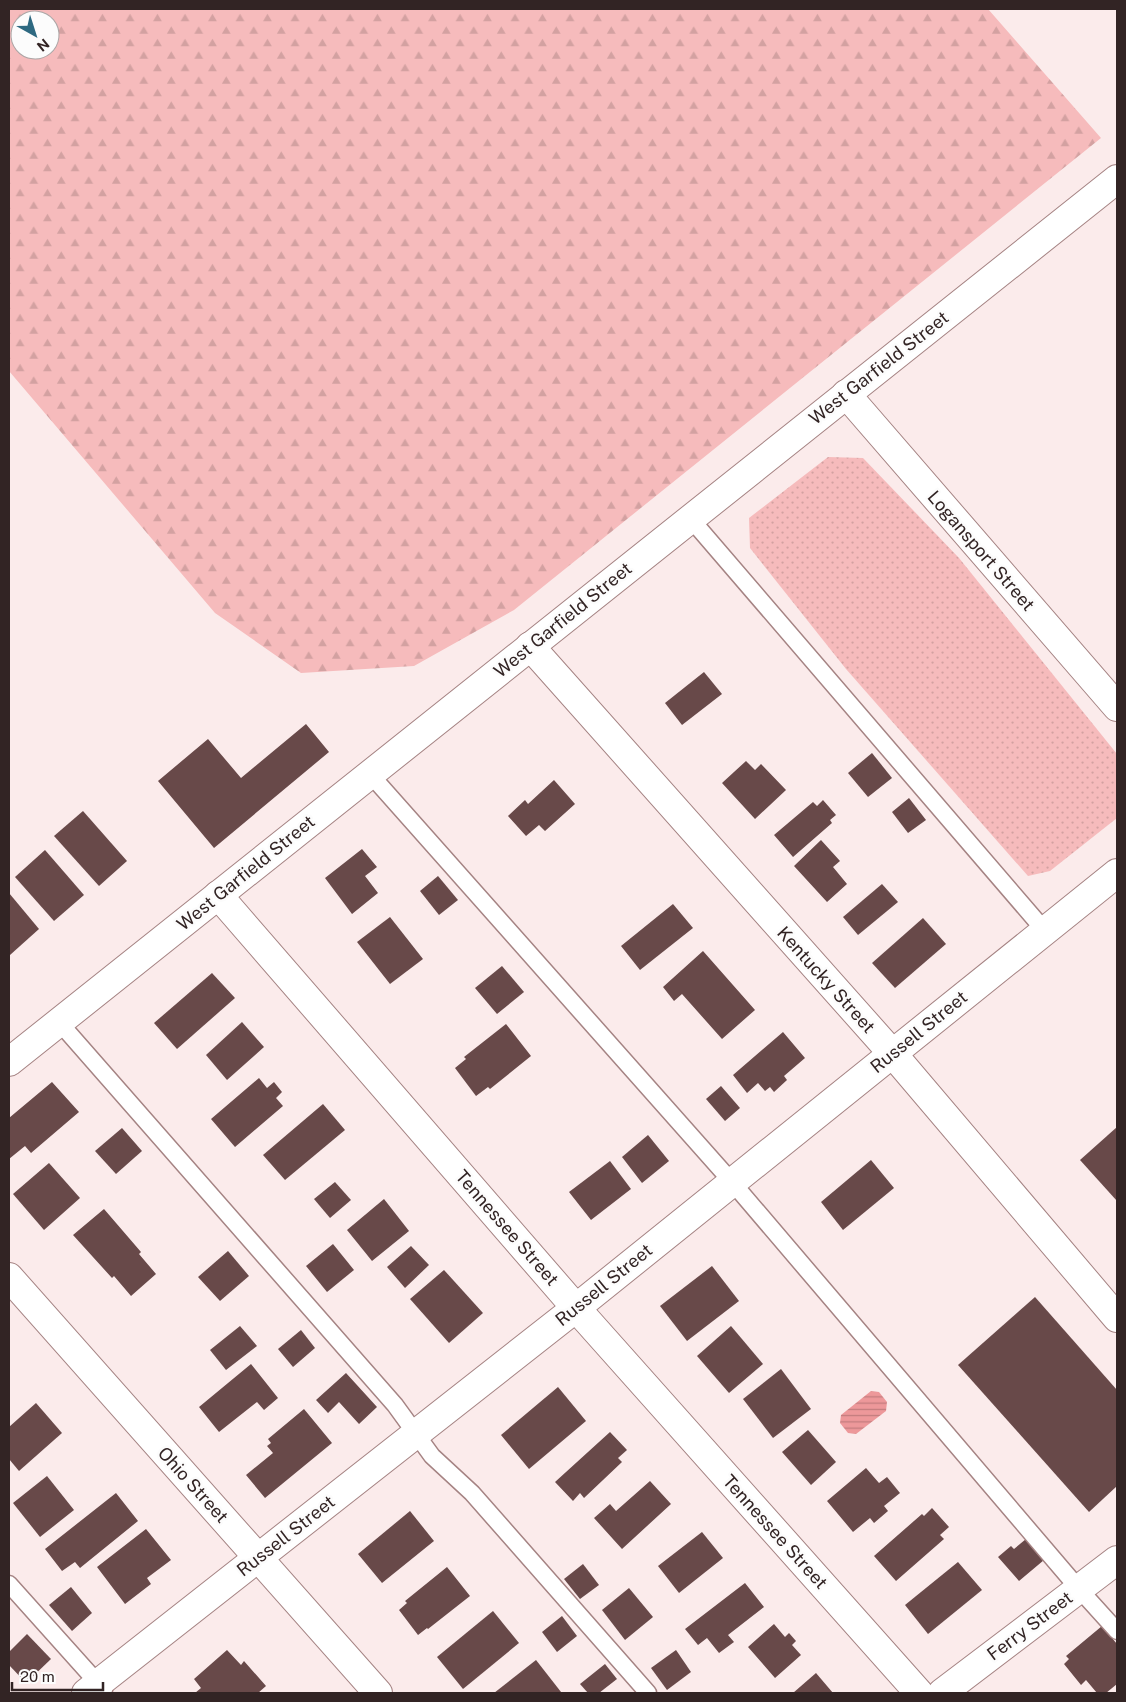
<svg xmlns="http://www.w3.org/2000/svg" width="1126" height="1702" font-family="'Public Sans',sans-serif">
<style>
.grass{fill:url(#grass-dots)}
.forest{fill:url(#forest-firs);fill-rule:evenodd}
.water{fill:url(#water-rules)}
.building{fill:#684949}
.lines{fill:none;stroke-linecap:round;stroke-linejoin:round}
.service-casing{stroke:#a58383;stroke-width:19}
.minor-casing{stroke:#a58383;stroke-width:30}
.tertiary-casing{stroke:#a58383;stroke-width:30}
.service{stroke:#fff;stroke-width:16}
.minor{stroke:#fff;stroke-width:28}
.tertiary{stroke:#fff;stroke-width:28}
.labels{text-anchor:middle;stroke-width:5;stroke-linejoin:round;paint-order:stroke}
.street-label{font-size:18px;fill:#322424;stroke:#fcfcfc}
</style>
<defs>
<pattern id="grass-dots" width="8" height="8" patternUnits="userSpaceOnUse" patternTransform="scale(1.25)"><rect width="8" height="8" fill="#f6bbbc"/><path d="M2 2h.1M6 6h.1" fill="none" stroke="#d3a1a1" stroke-width="1.8" stroke-linecap="round"/></pattern>
<pattern id="forest-firs" width="22" height="20" patternUnits="userSpaceOnUse" patternTransform="scale(1.25)"><rect width="22" height="20" fill="#f6bbbc"/><path d="M5 1l3.5 6h-7zM16 11l3.5 6h-7z" fill="#d3a1a1"/></pattern>
<pattern id="water-rules" width="6" height="5" patternUnits="userSpaceOnUse" patternTransform="scale(1.25)"><rect width="6" height="5" fill="#ed989a"/><path d="M0 2.5h6" fill="none" stroke="#c17c7d"/></pattern>
</defs>
<rect width="100%" height="100%" fill="#fbebeb"/>
<path class="grass" d="M 828,457 L 863,458 L 959,558 L 1117,754 L 1117,818 L 1050,871 L 1028,876 L 846,669 L 750,548 L 749,518 Z"/>
<path class="forest" d="M 9,9 L 988,9 L 1101,138 L 514,610 L 414,666 L 301,673 L 215,613 L 9,371 ZM 20,20 L 50,20 L 50,50 L 20,50 Z"/>
<path class="water" d="M 871,1391 L 879,1392 L 887,1402 L 886,1411 L 856,1434 L 848,1433 L 840,1423 L 841,1415 Z"/>
<g class="building">
<path d="M 704,672 L 722,694 L 682,725 L 665,703 Z"/>
<path d="M 306,724 L 329,752 L 214,848 L 158,781 L 208,739 L 241,778 Z"/>
<path d="M 872,753 L 892,778 L 868,797 L 848,773 Z"/>
<path d="M 746,761 L 755,770 L 761,764 L 786,790 L 755,819 L 722,783 Z"/>
<path d="M 554,780 L 575,804 L 545,831 L 539,825 L 526,836 L 508,816 L 525,800 L 528,804 Z"/>
<path d="M 909,798 L 926,820 L 908,833 L 892,812 Z"/>
<path d="M 823,800 L 836,815 L 830,820 L 832,823 L 793,857 L 774,835 L 813,802 L 817,806 Z"/>
<path d="M 83,811 L 127,861 L 99,886 L 54,836 Z"/>
<path d="M 821,840 L 840,861 L 833,867 L 847,884 L 827,902 L 794,866 Z"/>
<path d="M 362,849 L 377,867 L 365,876 L 378,893 L 352,914 L 325,878 Z"/>
<path d="M 45,850 L 84,895 L 54,921 L 15,877 Z"/>
<path d="M 438,876 L 458,900 L 439,915 L 420,891 Z"/>
<path d="M 882,884 L 898,902 L 858,935 L 843,917 Z"/>
<path d="M 9,893 L 39,929 L 10,955 L 9,954 Z"/>
<path d="M 673,904 L 693,928 L 640,970 L 621,946 Z"/>
<path d="M 390,917 L 423,959 L 390,984 L 357,942 Z"/>
<path d="M 923,918 L 946,944 L 895,988 L 872,963 Z"/>
<path d="M 703,951 L 755,1010 L 722,1039 L 682,994 L 674,1001 L 663,987 Z"/>
<path d="M 502,966 L 524,992 L 497,1014 L 475,988 Z"/>
<path d="M 212,973 L 235,998 L 177,1049 L 154,1023 Z"/>
<path d="M 242,1022 L 264,1047 L 227,1080 L 206,1055 Z"/>
<path d="M 506,1024 L 531,1056 L 490,1089 L 488,1087 L 476,1096 L 455,1068 L 466,1059 L 464,1057 Z"/>
<path d="M 783,1032 L 805,1058 L 784,1076 L 787,1080 L 774,1092 L 770,1087 L 765,1091 L 758,1083 L 747,1093 L 733,1075 Z"/>
<path d="M 259,1078 L 267,1088 L 274,1082 L 282,1092 L 276,1098 L 283,1106 L 235,1147 L 211,1119 Z"/>
<path d="M 52,1082 L 79,1112 L 31,1153 L 25,1146 L 9,1159 L 9,1118 Z"/>
<path d="M 721,1086 L 740,1108 L 725,1121 L 706,1099 Z"/>
<path d="M 323,1104 L 345,1130 L 285,1180 L 263,1155 Z"/>
<path d="M 1117,1127 L 1117,1201 L 1080,1160 Z"/>
<path d="M 122,1128 L 142,1151 L 116,1174 L 95,1151 Z"/>
<path d="M 648,1135 L 669,1161 L 642,1183 L 622,1157 Z"/>
<path d="M 871,1160 L 894,1188 L 843,1230 L 821,1202 Z"/>
<path d="M 610,1161 L 631,1189 L 591,1220 L 569,1192 Z"/>
<path d="M 49,1163 L 80,1198 L 44,1230 L 13,1194 Z"/>
<path d="M 335,1182 L 351,1200 L 330,1218 L 314,1199 Z"/>
<path d="M 384,1199 L 409,1231 L 372,1261 L 347,1230 Z"/>
<path d="M 104,1209 L 141,1252 L 139,1254 L 156,1274 L 131,1296 L 114,1276 L 112,1278 L 73,1235 Z"/>
<path d="M 333,1244 L 354,1270 L 327,1292 L 306,1266 Z"/>
<path d="M 411,1246 L 429,1265 L 405,1288 L 387,1267 Z"/>
<path d="M 228,1251 L 249,1276 L 220,1301 L 198,1277 Z"/>
<path d="M 712,1266 L 739,1301 L 687,1341 L 660,1306 Z"/>
<path d="M 444,1270 L 483,1313 L 449,1343 L 410,1299 Z"/>
<path d="M 1035,1297 L 1117,1390 L 1117,1486 L 1089,1512 L 958,1365 Z"/>
<path d="M 240,1326 L 257,1346 L 226,1370 L 210,1350 Z"/>
<path d="M 731,1326 L 763,1364 L 729,1393 L 697,1356 Z"/>
<path d="M 301,1330 L 315,1348 L 293,1367 L 278,1349 Z"/>
<path d="M 251,1364 L 278,1398 L 264,1410 L 257,1402 L 219,1432 L 199,1407 Z"/>
<path d="M 781,1369 L 811,1409 L 773,1438 L 743,1399 Z"/>
<path d="M 346,1373 L 377,1407 L 359,1424 L 339,1402 L 328,1413 L 316,1400 Z"/>
<path d="M 558,1387 L 586,1421 L 529,1469 L 501,1435 Z"/>
<path d="M 36,1403 L 62,1433 L 19,1471 L 9,1459 L 9,1427 Z"/>
<path d="M 304,1409 L 332,1443 L 265,1498 L 246,1475 L 273,1453 L 267,1446 L 271,1443 L 268,1439 Z"/>
<path d="M 808,1430 L 836,1462 L 811,1485 L 782,1452 Z"/>
<path d="M 610,1432 L 627,1450 L 618,1458 L 622,1462 L 584,1498 L 580,1493 L 573,1501 L 555,1482 Z"/>
<path d="M 866,1468 L 879,1483 L 887,1477 L 900,1493 L 884,1506 L 888,1511 L 874,1523 L 870,1518 L 853,1532 L 827,1501 Z"/>
<path d="M 47,1476 L 74,1510 L 40,1537 L 13,1503 Z"/>
<path d="M 650,1481 L 671,1504 L 622,1549 L 594,1518 L 610,1504 L 616,1511 Z"/>
<path d="M 116,1493 L 138,1521 L 80,1568 L 75,1562 L 62,1571 L 45,1549 Z"/>
<path d="M 932,1508 L 949,1527 L 940,1535 L 944,1539 L 896,1581 L 874,1556 L 922,1514 L 924,1516 Z"/>
<path d="M 410,1511 L 434,1541 L 382,1583 L 358,1554 Z"/>
<path d="M 146,1529 L 171,1560 L 147,1578 L 151,1584 L 125,1604 L 97,1567 Z"/>
<path d="M 702,1532 L 723,1558 L 679,1593 L 658,1566 Z"/>
<path d="M 1026,1539 L 1044,1560 L 1019,1581 L 998,1557 L 1011,1546 L 1014,1549 Z"/>
<path d="M 958,1562 L 982,1590 L 928,1634 L 905,1605 Z"/>
<path d="M 583,1564 L 599,1585 L 580,1599 L 564,1579 Z"/>
<path d="M 447,1567 L 470,1596 L 428,1629 L 427,1628 L 418,1635 L 399,1610 L 407,1603 L 405,1601 Z"/>
<path d="M 745,1583 L 764,1607 L 728,1635 L 734,1642 L 719,1653 L 707,1638 L 698,1645 L 685,1629 Z"/>
<path d="M 71,1587 L 92,1613 L 72,1631 L 49,1605 Z"/>
<path d="M 629,1588 L 653,1617 L 625,1640 L 602,1610 Z"/>
<path d="M 493,1611 L 519,1643 L 463,1689 L 437,1657 Z"/>
<path d="M 562,1616 L 577,1636 L 557,1652 L 542,1632 Z"/>
<path d="M 774,1624 L 785,1637 L 789,1633 L 796,1641 L 792,1645 L 801,1655 L 775,1678 L 748,1647 Z"/>
<path d="M 1102,1626 L 1117,1644 L 1117,1684 L 1106,1693 L 1097,1693 L 1086,1680 L 1081,1685 L 1064,1664 L 1069,1659 L 1066,1656 Z"/>
<path d="M 27,1634 L 51,1659 L 26,1683 L 9,1665 L 9,1652 Z"/>
<path d="M 227,1650 L 241,1665 L 244,1661 L 266,1686 L 258,1693 L 195,1693 L 201,1688 L 194,1679 Z"/>
<path d="M 676,1650 L 691,1672 L 667,1690 L 651,1668 Z"/>
<path d="M 536,1660 L 561,1692 L 494,1693 Z"/>
<path d="M 605,1664 L 617,1679 L 599,1693 L 588,1693 L 580,1684 Z"/>
<path d="M 816,1673 L 833,1693 L 793,1693 Z"/>
</g>
<g class="lines">
<g class="service-casing">
<g id="service">
<path d="M 690,518 L 1045,931"/>
<path d="M 370,774 L 732,1182 L 1079,1589 L 1117,1631"/>
<path d="M 59,1022 L 395,1405 L 432,1456 L 472,1493 L 648,1693"/>
<path d="M 9,1584 L 104,1690"/>
</g>
</g>
<g class="minor-casing">
<g id="minor">
<path d="M 846,394 L 1117,707"/>
<path d="M 530,646 L 892,1053 L 1117,1318"/>
<path d="M 218,895 L 576,1308 L 919,1693"/>
<path d="M 9,1062 L 1117,179"/>
<path d="M 86,1693 L 576,1308 L 1117,873"/>
<path d="M 942,1693 L 1117,1560"/>
</g>
</g>
<g class="tertiary-casing">
<path id="tertiary" d="M 9,1277 L 378,1693"/>
</g>
<use href="#service" class="service"/>
<use href="#minor" class="minor"/>
<use href="#tertiary" class="tertiary"/>
</g>
<g class="labels">
<g class="street-label">
<text transform="translate(879 368) rotate(-38)" y="6">West Garfield Street</text>
<text transform="translate(981 551) rotate(49)" y="6">Logansport Street</text>
<text transform="translate(563 620) rotate(-39)" y="6">West Garfield Street</text>
<text transform="translate(246 873) rotate(-39)" y="6">West Garfield Street</text>
<text transform="translate(826 980) rotate(48)" y="6">Kentucky Street</text>
<text transform="translate(919 1032) rotate(-39)" y="6">Russell Street</text>
<text transform="translate(507 1228) rotate(49)" y="6">Tennessee Street</text>
<text transform="translate(604 1285) rotate(-39)" y="6">Russell Street</text>
<text transform="translate(193 1485) rotate(48)" y="6">Ohio Street</text>
<text transform="translate(775 1532) rotate(48)" y="6">Tennessee Street</text>
<text transform="translate(286 1536) rotate(-38)" y="6">Russell Street</text>
<text transform="translate(1030 1626) rotate(-37)" y="6">Ferry Street</text>
</g>
</g>
<rect width="1126" height="1702" fill="none" stroke="#322424" stroke-width="20"/>
<g transform="translate(35 35) rotate(141)"><circle r="24" fill="#fcfcfc" stroke="#aba6a6"/>
<path d="M0-4L9 19L0 12L-9 19Z" fill="#2e6981"/>
<text y="-8" font-size="14" font-weight="bold" text-anchor="middle" fill="#322424">N</text>
</g>
<path d="M12 1682v8h91v-8" fill="none" stroke="#322424" stroke-width="2.5"/>
<text x="20" y="1682" font-size="15" fill="#322424" stroke="#fcfcfc" stroke-width="4" paint-order="stroke">20 m</text>
</svg>
